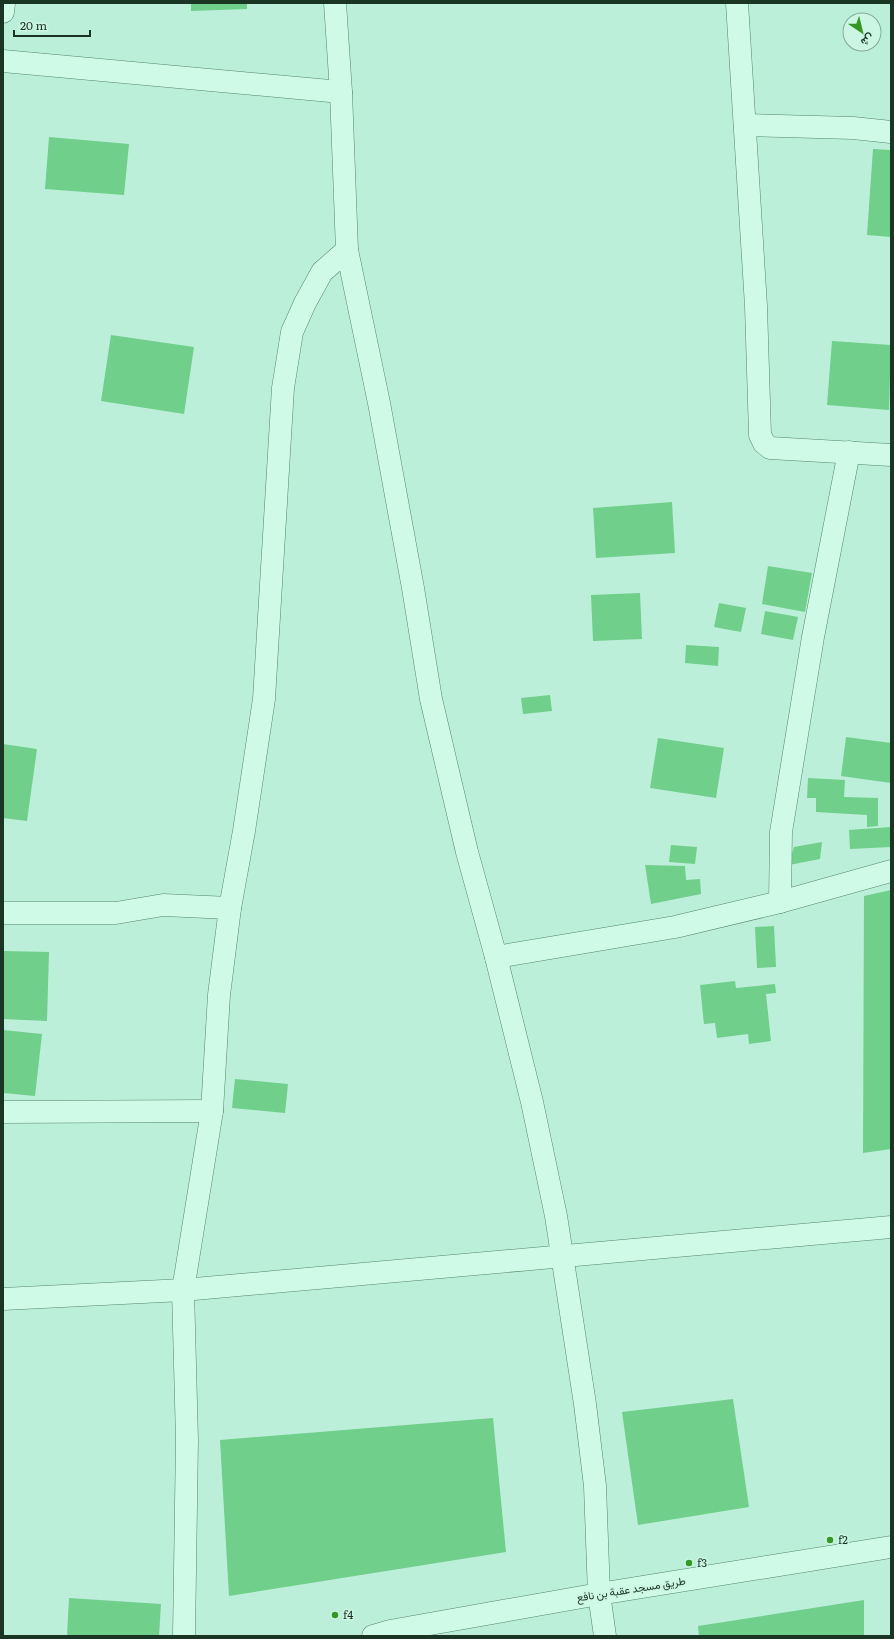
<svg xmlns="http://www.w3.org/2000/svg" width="894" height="1639" font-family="Literata,Vazirmatn,serif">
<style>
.building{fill:#70cf8b}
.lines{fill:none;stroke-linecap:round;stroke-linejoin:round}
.minor-casing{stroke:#558769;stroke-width:23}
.tertiary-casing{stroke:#558769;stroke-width:23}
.minor{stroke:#cffae7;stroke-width:22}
.tertiary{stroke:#cffae7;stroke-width:22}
.poi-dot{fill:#349823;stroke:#ccf6e4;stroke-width:1.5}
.labels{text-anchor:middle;stroke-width:3;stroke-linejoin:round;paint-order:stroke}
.poi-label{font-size:11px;fill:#1b3524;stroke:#ccf6e4;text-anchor:start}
.street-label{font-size:11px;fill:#1b3524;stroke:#ccf6e4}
</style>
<rect width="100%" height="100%" fill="#bcefd9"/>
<g class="building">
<path d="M 191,3 L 247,3 L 247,9 L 191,11 Z"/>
<path d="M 49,137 L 129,144 L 124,195 L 45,189 Z"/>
<path d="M 873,149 L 891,150 L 891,237 L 867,235 Z"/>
<path d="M 111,335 L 194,347 L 184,414 L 101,401 Z"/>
<path d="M 832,341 L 891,345 L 889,410 L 827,405 Z"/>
<path d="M 672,502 L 675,553 L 596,558 L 593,508 Z"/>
<path d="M 768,566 L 812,573 L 805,612 L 762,604 Z"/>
<path d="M 640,593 L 642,639 L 593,641 L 591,595 Z"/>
<path d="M 719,603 L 746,608 L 741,632 L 714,627 Z"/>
<path d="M 765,611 L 798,617 L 793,640 L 761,634 Z"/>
<path d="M 686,645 L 719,647 L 718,666 L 685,663 Z"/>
<path d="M 550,695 L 552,711 L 523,714 L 521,698 Z"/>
<path d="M 846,737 L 891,743 L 891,783 L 841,776 Z"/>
<path d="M 658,738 L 724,748 L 716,798 L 650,788 Z"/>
<path d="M 3,744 L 37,749 L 27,821 L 3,818 Z"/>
<path d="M 808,778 L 845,780 L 844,797 L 878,798 L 878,826 L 867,827 L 867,815 L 816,812 L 816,798 L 807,798 Z"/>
<path d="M 891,827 L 891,847 L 850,849 L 849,830 Z"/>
<path d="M 822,842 L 820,859 L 789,865 L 794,847 Z"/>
<path d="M 671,845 L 697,847 L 695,864 L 669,862 Z"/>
<path d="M 645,865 L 685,866 L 686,880 L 700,879 L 701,894 L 651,904 Z"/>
<path d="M 891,890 L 891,1149 L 863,1153 L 864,896 Z"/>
<path d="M 774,926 L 776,967 L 757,968 L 755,927 Z"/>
<path d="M 3,951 L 49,952 L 47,1021 L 3,1019 Z"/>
<path d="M 735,981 L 736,988 L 775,984 L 776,993 L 766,994 L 771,1041 L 749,1044 L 748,1034 L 717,1038 L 715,1023 L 704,1024 L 700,985 Z"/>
<path d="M 3,1030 L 42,1034 L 35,1096 L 3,1093 Z"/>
<path d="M 235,1079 L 288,1084 L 285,1113 L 232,1108 Z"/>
<path d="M 733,1399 L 749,1507 L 638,1525 L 622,1412 Z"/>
<path d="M 493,1418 L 506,1552 L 229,1596 L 220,1440 Z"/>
<path d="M 69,1598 L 161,1604 L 159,1636 L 67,1636 Z"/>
<path d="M 864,1600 L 864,1636 L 699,1636 L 698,1626 Z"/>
</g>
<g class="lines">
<g class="minor-casing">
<g id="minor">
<path d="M 335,3 L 341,92 L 347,250 L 379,403 L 413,588 L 431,699 L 467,852 L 496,957 L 532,1102 L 556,1216 L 585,1404 L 595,1486 L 599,1594 L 605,1636"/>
<path d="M 737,3 L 756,306 L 760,435 L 764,443 L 770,448 L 891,455"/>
<path d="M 3,12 L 4,3"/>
<path d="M 3,61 L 341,92"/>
<path d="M 745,125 L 853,128 L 891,132"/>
<path d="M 780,902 L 781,832 L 813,637 L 849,452"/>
<path d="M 3,913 L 116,913 L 163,905 L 230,908"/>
<path d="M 496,957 L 675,927 L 780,902 L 891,871"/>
<path d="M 3,1112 L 212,1111"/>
<path d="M 3,1299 L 183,1290 L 891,1227"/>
<path d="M 184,1636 L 187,1440 L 183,1290 L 212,1111 L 219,995 L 230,908 L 244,831 L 264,699 L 283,388 L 292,332 L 305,303 L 322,272 L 347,250"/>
</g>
</g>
<g class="tertiary-casing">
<path id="tertiary" d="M 373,1636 L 390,1631 L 599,1594 L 891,1547"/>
</g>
<use href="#minor" class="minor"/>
<use href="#tertiary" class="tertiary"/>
</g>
<g class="poi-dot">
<circle cx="830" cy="1540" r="4"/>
<circle cx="689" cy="1563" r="4"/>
<circle cx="335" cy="1615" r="4"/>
</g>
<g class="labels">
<g class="poi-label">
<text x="838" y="1544">f2</text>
<text x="697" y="1567">f3</text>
<text x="343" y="1619">f4</text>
</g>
<g class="street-label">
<text transform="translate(631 1589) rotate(-9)" y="4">طريق مسجد عقبة بن نافع</text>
</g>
</g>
<rect width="894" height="1639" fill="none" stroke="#1b3524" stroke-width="8"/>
<g transform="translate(862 32) rotate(145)"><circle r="19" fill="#ccf6e4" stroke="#85a997"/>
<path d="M0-3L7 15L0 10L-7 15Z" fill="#349823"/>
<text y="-6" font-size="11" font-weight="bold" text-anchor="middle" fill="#1b3524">ش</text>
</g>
<path d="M14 30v6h76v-6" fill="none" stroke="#1b3524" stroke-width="2"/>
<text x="20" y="30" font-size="12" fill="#1b3524" stroke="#ccf6e4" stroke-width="3" paint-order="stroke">20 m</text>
</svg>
